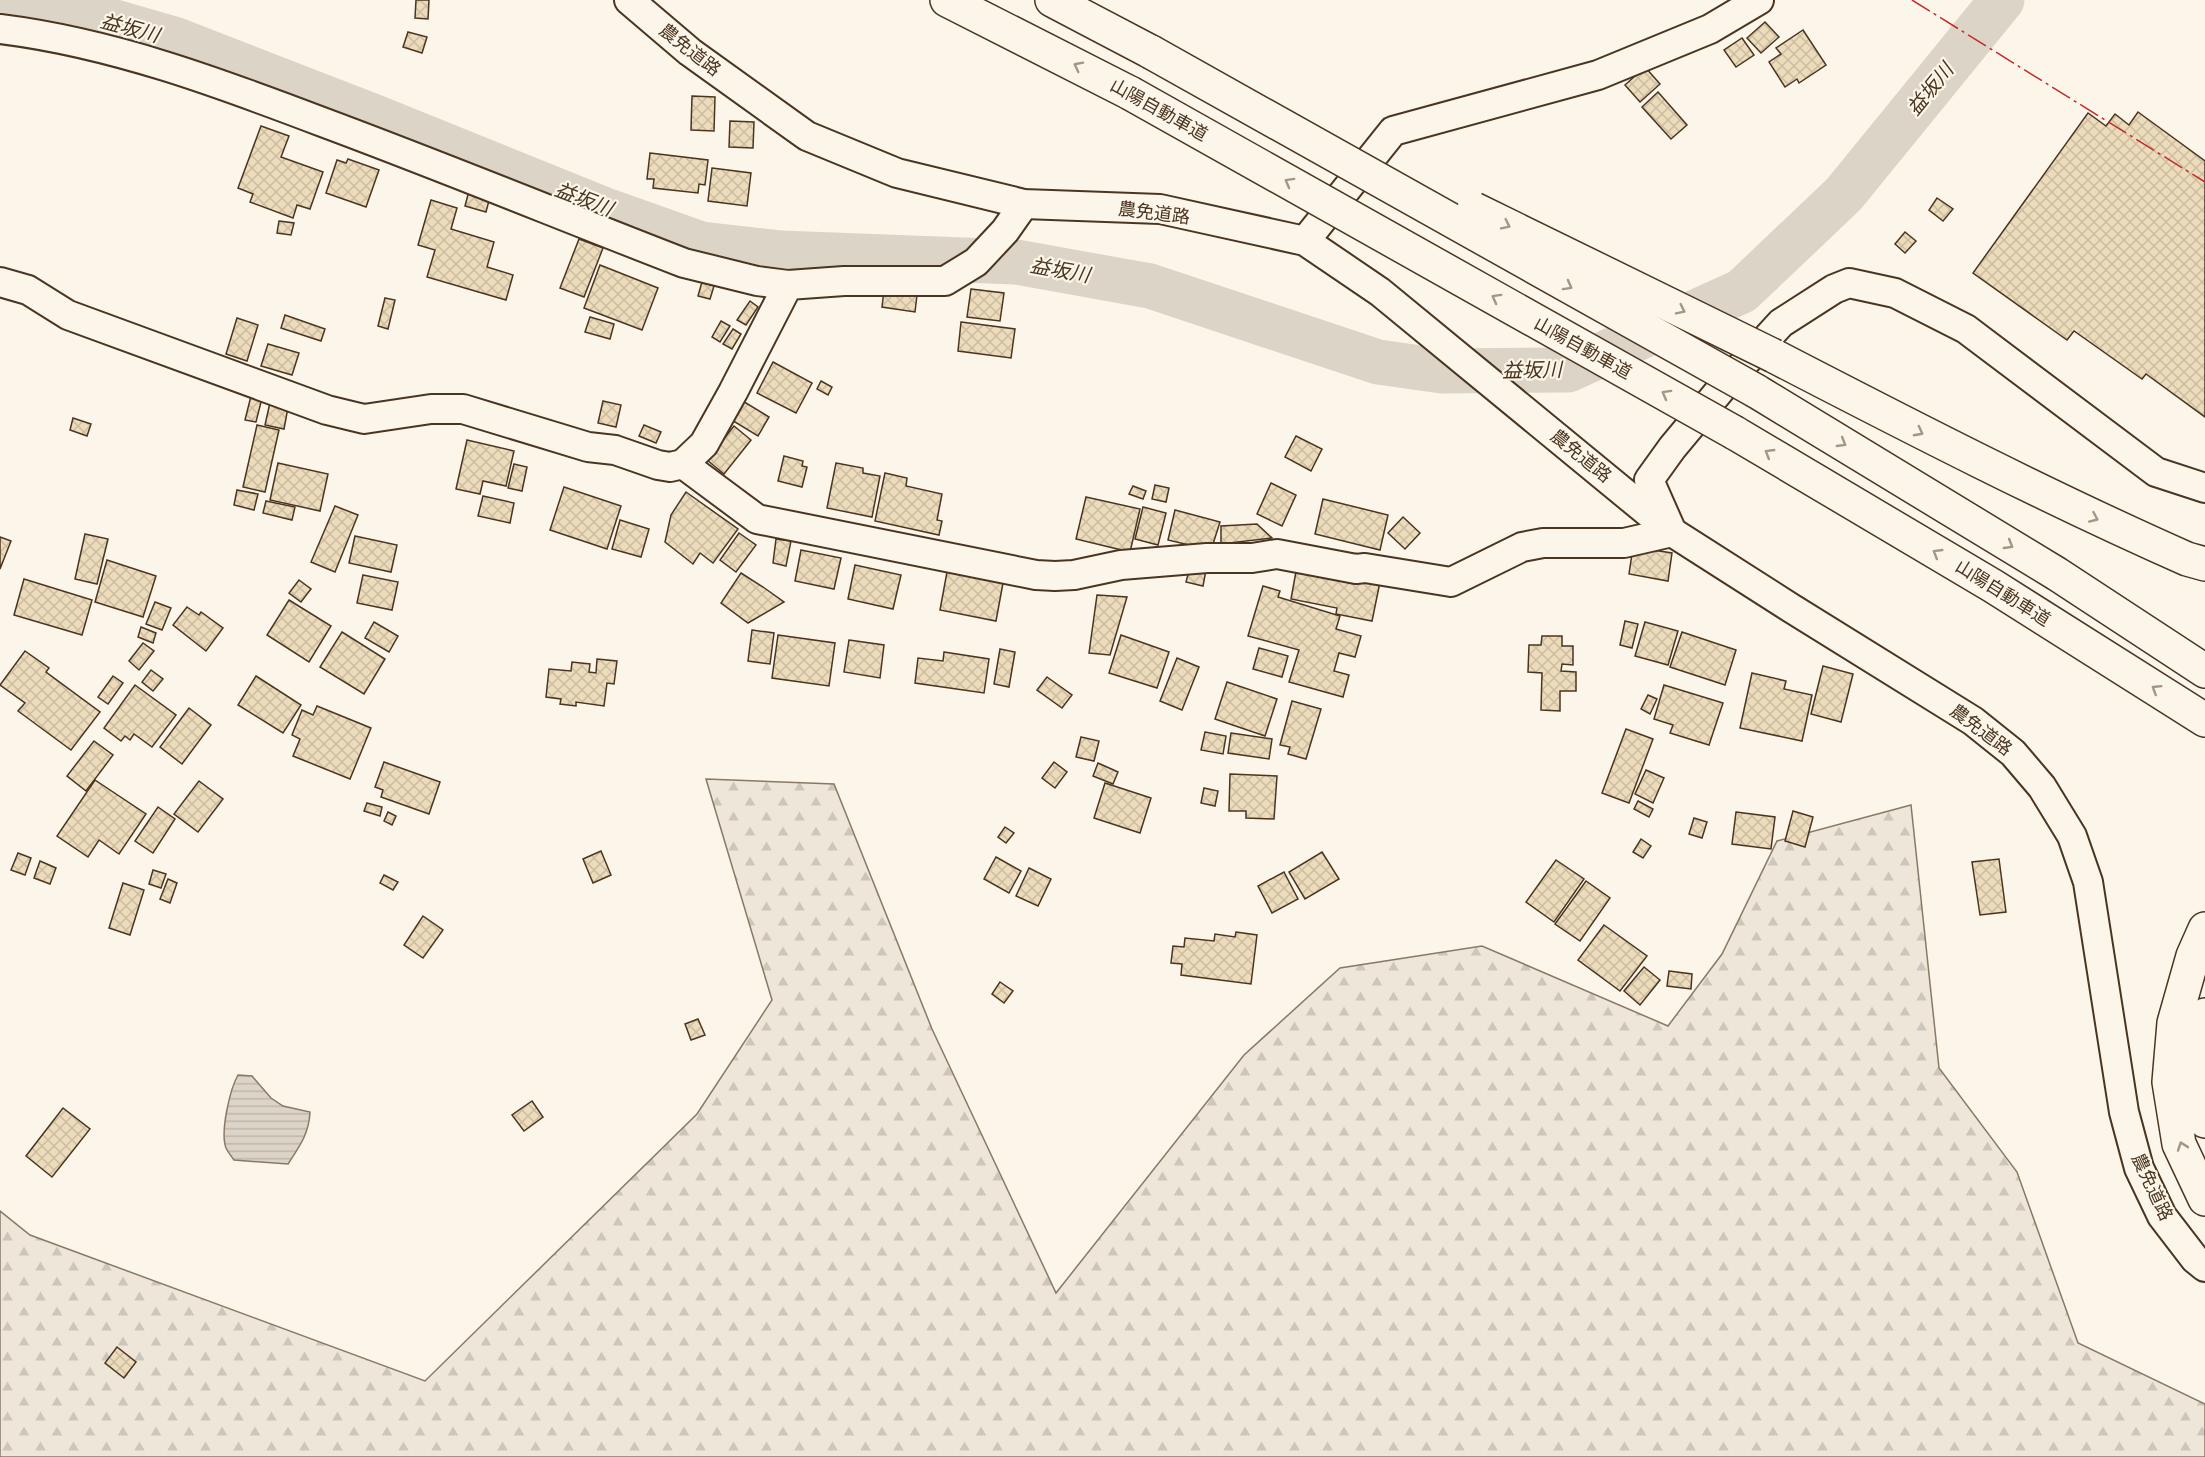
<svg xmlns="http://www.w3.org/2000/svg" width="2205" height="1457" font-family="'Roboto Condensed','Noto Sans JP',sans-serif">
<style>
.forest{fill:url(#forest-firs);stroke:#887966;stroke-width:1.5}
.water{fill:url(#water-rules);stroke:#887966;stroke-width:1.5}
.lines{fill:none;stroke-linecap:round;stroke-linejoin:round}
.river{stroke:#dcd4c6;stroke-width:45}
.building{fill:url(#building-cross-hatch);stroke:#4a3520;stroke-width:1.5}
.minor-casing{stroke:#4a3520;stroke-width:32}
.highway-casing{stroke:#4a3520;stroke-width:36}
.minor{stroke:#fbf6e9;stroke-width:28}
.highway{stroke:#fbf6e9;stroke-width:33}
.highway-bridge-casing{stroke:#4a3520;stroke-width:36;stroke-linecap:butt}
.highway-bridge{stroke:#fbf6e9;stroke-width:33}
.power{stroke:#c62828;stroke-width:1.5;stroke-dasharray:21 4.5 3 4.5;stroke-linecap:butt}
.oneway{stroke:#a29684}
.labels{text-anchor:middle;stroke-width:4.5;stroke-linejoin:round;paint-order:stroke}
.street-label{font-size:18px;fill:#4a3520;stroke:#fbf6e9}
.water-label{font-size:20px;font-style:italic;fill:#4a3520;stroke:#fbf6e9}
</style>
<defs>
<pattern id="forest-firs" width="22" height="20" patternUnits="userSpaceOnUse" patternTransform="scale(1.5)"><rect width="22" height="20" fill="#ede6d9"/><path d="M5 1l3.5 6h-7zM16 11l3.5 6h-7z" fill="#cdc6ba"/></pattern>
<pattern id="water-rules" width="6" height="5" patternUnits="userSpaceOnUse" patternTransform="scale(1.5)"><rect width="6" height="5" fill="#dcd4c6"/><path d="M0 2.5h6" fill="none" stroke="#beb7aa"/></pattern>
<pattern id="building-cross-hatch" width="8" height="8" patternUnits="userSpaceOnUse" patternTransform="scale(1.5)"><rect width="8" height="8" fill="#ecdcbc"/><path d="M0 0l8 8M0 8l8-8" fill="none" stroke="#ccbda1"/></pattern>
</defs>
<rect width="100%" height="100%" fill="#fbf6e9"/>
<path class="forest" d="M 706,779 L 834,784 L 932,1029 L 1056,1293 L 1244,1055 L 1340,968 L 1482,946 L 1668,1026 L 1722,954 L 1777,841 L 1911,805 L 1939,1068 L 2017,1172 L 2078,1343 L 2205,1404 L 2205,1457 L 0,1457 L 0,1211 L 30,1235 L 425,1381 L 697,1114 L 772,1000 Z"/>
<path class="water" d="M 238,1075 L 252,1076 L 271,1098 L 283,1106 L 310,1112 C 309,1134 299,1147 288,1164 L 234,1160 C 231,1156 228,1152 226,1148 C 220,1132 230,1089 238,1075 Z"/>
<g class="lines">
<path class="river" d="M 0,4 L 108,20 L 174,39 L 375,117 L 608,211 L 701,244 L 781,253 L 1016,262 L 1150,286 L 1378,362 L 1442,371 L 1568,370 L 1742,291 L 1844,194 L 2002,0"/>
</g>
<g class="building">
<path d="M 416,0 L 429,0 L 428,19 L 415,18 Z"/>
<path d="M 1765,22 L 1779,37 L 1761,53 L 1747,38 Z"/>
<path d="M 1803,30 L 1826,65 L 1799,83 L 1797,79 L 1785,87 L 1769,62 L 1781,54 L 1776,48 Z"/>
<path d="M 408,32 L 427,37 L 422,53 L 403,47 Z"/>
<path d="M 1742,38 L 1754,55 L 1736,67 L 1724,50 Z"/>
<path d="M 1645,67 L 1660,84 L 1640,102 L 1625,85 Z"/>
<path d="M 1658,92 L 1687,125 L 1671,139 L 1642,107 Z"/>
<path d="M 692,96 L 715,97 L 714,131 L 691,130 Z"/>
<path d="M 2138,112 L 2205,161 L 2205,417 L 2146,374 L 2142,379 L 2074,331 L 2067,340 L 1973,273 L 2088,113 L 2106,126 L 2115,114 L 2129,125 Z"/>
<path d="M 730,121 L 754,122 L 753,148 L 729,147 Z"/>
<path d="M 261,126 L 289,136 L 281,157 L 323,172 L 310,209 L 297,205 L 293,218 L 250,202 L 253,194 L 238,188 Z"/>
<path d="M 650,153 L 708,160 L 705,185 L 699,184 L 698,193 L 653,188 L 654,179 L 647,179 Z"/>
<path d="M 348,159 L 379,170 L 366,207 L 326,193 L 337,160 L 346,163 Z"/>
<path d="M 712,168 L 751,173 L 747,206 L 708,201 Z"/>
<path d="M 470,187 L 491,193 L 486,212 L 465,206 Z"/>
<path d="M 1937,198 L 1953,209 L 1943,221 L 1929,210 Z"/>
<path d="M 431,200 L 457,208 L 451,229 L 494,242 L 487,267 L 513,275 L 506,300 L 427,277 L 435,250 L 418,245 Z"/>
<path d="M 279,221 L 294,223 L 291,235 L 277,233 Z"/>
<path d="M 1905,232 L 1916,241 L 1905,253 L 1895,244 Z"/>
<path d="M 579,239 L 603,248 L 584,297 L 560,288 Z"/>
<path d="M 600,265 L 658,288 L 642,330 L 584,308 Z"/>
<path d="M 702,282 L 714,286 L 710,299 L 698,296 Z"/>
<path d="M 971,289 L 1004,293 L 1000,321 L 967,317 Z"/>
<path d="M 884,290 L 917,295 L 915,312 L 882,307 Z"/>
<path d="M 385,298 L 395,300 L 388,329 L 378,326 Z"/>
<path d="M 750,301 L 758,307 L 746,325 L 737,320 Z"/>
<path d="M 285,315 L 325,329 L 321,341 L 281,328 Z"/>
<path d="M 590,317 L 614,324 L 610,339 L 585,332 Z"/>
<path d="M 237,318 L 258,325 L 247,361 L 226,354 Z"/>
<path d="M 721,321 L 730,326 L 720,342 L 712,337 Z"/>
<path d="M 961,322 L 1015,329 L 1011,358 L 958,351 Z"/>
<path d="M 733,329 L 741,334 L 732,349 L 723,344 Z"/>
<path d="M 268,344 L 299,353 L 292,375 L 261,366 Z"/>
<path d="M 773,362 L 812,383 L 796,413 L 757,393 Z"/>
<path d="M 821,381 L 832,387 L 828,395 L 817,389 Z"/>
<path d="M 252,392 L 263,394 L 256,422 L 245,420 Z"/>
<path d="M 271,398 L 289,402 L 284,429 L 265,425 Z"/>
<path d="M 741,400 L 769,417 L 758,436 L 730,419 Z"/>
<path d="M 603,401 L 621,405 L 616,427 L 598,423 Z"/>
<path d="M 73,418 L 91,424 L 87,436 L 70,430 Z"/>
<path d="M 257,425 L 279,430 L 265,492 L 243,487 Z"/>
<path d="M 644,425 L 661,432 L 656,443 L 639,436 Z"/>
<path d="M 734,426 L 751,440 L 724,474 L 707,460 Z"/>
<path d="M 1296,436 L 1322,449 L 1311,471 L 1285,457 Z"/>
<path d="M 467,440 L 514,451 L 506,486 L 483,481 L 480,494 L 456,489 Z"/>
<path d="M 784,456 L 803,461 L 802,466 L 807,467 L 802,487 L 778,481 Z"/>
<path d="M 278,463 L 328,474 L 320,511 L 270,500 Z"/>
<path d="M 836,463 L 863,468 L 863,473 L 880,476 L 872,517 L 827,508 Z"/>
<path d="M 514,464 L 527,467 L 522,491 L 508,488 Z"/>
<path d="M 885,473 L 907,478 L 906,486 L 942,494 L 937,520 L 942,521 L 939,535 L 875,521 Z"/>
<path d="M 1271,483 L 1296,495 L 1282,526 L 1257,514 Z"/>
<path d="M 1155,485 L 1169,488 L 1166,502 L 1152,499 Z"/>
<path d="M 1133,486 L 1146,491 L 1143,499 L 1129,494 Z"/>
<path d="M 564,487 L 621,506 L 607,549 L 550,530 Z"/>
<path d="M 237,490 L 258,494 L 254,510 L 234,505 Z"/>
<path d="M 686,492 L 738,529 L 713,563 L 700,553 L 693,564 L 665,542 L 671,515 Z"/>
<path d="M 483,496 L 514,503 L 510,523 L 478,516 Z"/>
<path d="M 1086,497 L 1140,509 L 1130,552 L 1076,539 Z"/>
<path d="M 1323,499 L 1388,515 L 1380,550 L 1315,534 Z"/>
<path d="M 266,501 L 295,507 L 292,520 L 263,513 Z"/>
<path d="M 335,506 L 358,515 L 335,572 L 311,562 Z"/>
<path d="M 1143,507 L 1166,513 L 1158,545 L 1135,539 Z"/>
<path d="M 1175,510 L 1220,522 L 1213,544 L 1189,545 L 1168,540 Z"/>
<path d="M 1403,517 L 1420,533 L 1405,549 L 1388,533 Z"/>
<path d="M 620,520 L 649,529 L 641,557 L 612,549 Z"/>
<path d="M 1257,524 L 1272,538 L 1221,544 L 1221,526 Z"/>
<path d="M 739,533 L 756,545 L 736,572 L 720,560 Z"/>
<path d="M 85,534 L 108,539 L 97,584 L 75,579 Z"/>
<path d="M 355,536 L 397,545 L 391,572 L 349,563 Z"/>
<path d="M 0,537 L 11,541 L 0,569 Z"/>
<path d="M 776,539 L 791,541 L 786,566 L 773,563 Z"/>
<path d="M 1633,547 L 1672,553 L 1668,581 L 1629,574 Z"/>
<path d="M 801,550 L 841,558 L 834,589 L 795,581 Z"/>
<path d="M 107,560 L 156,576 L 143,617 L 95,602 Z"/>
<path d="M 855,565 L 901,575 L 893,609 L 848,599 Z"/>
<path d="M 1297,566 L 1380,582 L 1372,621 L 1336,614 L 1337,608 L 1291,599 Z"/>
<path d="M 1190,567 L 1206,570 L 1203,586 L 1186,582 Z"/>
<path d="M 947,572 L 1003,583 L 996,621 L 940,610 Z"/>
<path d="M 741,573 L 763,587 L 784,602 L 748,623 L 721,603 Z"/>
<path d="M 363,575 L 398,582 L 392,610 L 357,603 Z"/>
<path d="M 24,579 L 92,600 L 82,635 L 14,615 Z"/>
<path d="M 299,580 L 311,589 L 301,602 L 289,593 Z"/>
<path d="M 1263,586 L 1280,591 L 1278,597 L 1340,616 L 1336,629 L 1361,636 L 1355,657 L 1339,653 L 1334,671 L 1349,675 L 1343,697 L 1289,682 L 1299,650 L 1248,636 Z"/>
<path d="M 1097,595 L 1127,597 L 1110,655 L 1089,653 Z"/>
<path d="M 289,600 L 331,626 L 309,662 L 267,635 Z"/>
<path d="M 155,602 L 171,608 L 162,630 L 146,624 Z"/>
<path d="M 187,607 L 199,615 L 201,612 L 223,628 L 206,651 L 173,625 Z"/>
<path d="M 1625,621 L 1638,624 L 1632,648 L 1620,645 Z"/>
<path d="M 374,622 L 398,636 L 389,652 L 365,638 Z"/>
<path d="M 1645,622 L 1678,631 L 1668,665 L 1635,656 Z"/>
<path d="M 141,627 L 156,633 L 153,643 L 138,637 Z"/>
<path d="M 752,630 L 774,633 L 770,664 L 748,661 Z"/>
<path d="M 342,632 L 385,659 L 364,694 L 320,667 Z"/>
<path d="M 1682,632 L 1736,650 L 1725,685 L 1670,667 Z"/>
<path d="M 778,635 L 835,643 L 829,686 L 772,678 Z"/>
<path d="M 1121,635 L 1169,652 L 1157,688 L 1109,673 Z"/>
<path d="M 1542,636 L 1562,636 L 1562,646 L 1573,646 L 1573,665 L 1562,664 L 1561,671 L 1576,672 L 1576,691 L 1560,691 L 1560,711 L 1541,710 L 1542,673 L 1528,672 L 1529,645 L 1541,645 Z"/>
<path d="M 849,640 L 884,645 L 880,678 L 844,672 Z"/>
<path d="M 143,643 L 154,651 L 139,670 L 129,661 Z"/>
<path d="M 1259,648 L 1288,656 L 1282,677 L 1253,669 Z"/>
<path d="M 1000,649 L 1015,652 L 1009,687 L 994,684 Z"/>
<path d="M 25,651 L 49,668 L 46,672 L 100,712 L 71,750 L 18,711 L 25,703 L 0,685 Z"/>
<path d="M 944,652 L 989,659 L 984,693 L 915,683 L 918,658 L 943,661 Z"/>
<path d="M 1177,658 L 1199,667 L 1182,710 L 1160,701 Z"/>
<path d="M 597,659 L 617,661 L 614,684 L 607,683 L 604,706 L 576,702 L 576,706 L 560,704 L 561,699 L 546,697 L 549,669 L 571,671 L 572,662 L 590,664 L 589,672 L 596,673 Z"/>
<path d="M 1823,666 L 1853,674 L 1841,722 L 1811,714 Z"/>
<path d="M 151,670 L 163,679 L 153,691 L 142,682 Z"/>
<path d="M 1752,673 L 1786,681 L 1784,689 L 1812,695 L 1802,741 L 1740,728 Z"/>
<path d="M 113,676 L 123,683 L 108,704 L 98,697 Z"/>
<path d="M 256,676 L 301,705 L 283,733 L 238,705 Z"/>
<path d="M 1047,677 L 1072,695 L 1062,708 L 1037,690 Z"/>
<path d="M 1227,682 L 1277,699 L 1265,736 L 1215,719 Z"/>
<path d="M 135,685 L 176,715 L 152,747 L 134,734 L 130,740 L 125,736 L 121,741 L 104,728 Z"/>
<path d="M 1664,685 L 1723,703 L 1709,745 L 1670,733 L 1673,725 L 1654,719 Z"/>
<path d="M 1648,695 L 1657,699 L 1650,714 L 1641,709 Z"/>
<path d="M 1292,701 L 1321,709 L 1306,759 L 1288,754 L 1290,747 L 1280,745 Z"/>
<path d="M 317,706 L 371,728 L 350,779 L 293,756 L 300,739 L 292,735 L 302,710 L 313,715 Z"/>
<path d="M 189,708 L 211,725 L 182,764 L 160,747 Z"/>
<path d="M 1626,729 L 1653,739 L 1629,803 L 1602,793 Z"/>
<path d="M 1205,732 L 1226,736 L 1223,754 L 1201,750 Z"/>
<path d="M 1231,733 L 1272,739 L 1269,759 L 1228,753 Z"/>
<path d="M 1081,737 L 1099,741 L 1094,761 L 1076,757 Z"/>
<path d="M 94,741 L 113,755 L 86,791 L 67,776 Z"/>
<path d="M 384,762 L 440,782 L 429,814 L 381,797 L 383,790 L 375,787 Z"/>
<path d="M 1054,762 L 1067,772 L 1055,788 L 1042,778 Z"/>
<path d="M 1098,763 L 1118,772 L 1113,784 L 1093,776 Z"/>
<path d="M 1646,770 L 1664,778 L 1653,803 L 1635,794 Z"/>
<path d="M 1230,774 L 1277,776 L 1274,819 L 1246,818 L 1246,811 L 1229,811 Z"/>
<path d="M 95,780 L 146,814 L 119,854 L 99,840 L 88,857 L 57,836 Z"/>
<path d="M 199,781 L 223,799 L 198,832 L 174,814 Z"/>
<path d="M 1105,783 L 1151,798 L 1140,833 L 1094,818 Z"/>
<path d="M 1204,788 L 1218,791 L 1215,806 L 1201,803 Z"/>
<path d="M 1638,801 L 1653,809 L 1649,817 L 1634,809 Z"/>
<path d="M 367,803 L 382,807 L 380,816 L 364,811 Z"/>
<path d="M 158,807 L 175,819 L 153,853 L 135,841 Z"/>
<path d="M 1793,811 L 1813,817 L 1805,847 L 1785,841 Z"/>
<path d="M 388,812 L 396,816 L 392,825 L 384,821 Z"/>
<path d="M 1736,812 L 1775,817 L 1771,849 L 1732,844 Z"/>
<path d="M 1694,818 L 1707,822 L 1702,838 L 1689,834 Z"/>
<path d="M 1005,827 L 1014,833 L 1006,843 L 998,837 Z"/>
<path d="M 1641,839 L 1651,846 L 1643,858 L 1633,852 Z"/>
<path d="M 601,851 L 611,875 L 593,883 L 583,859 Z"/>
<path d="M 1322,852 L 1339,879 L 1305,899 L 1289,872 Z"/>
<path d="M 18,853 L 31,858 L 25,875 L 11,870 Z"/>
<path d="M 996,857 L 1021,871 L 1009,893 L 984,879 Z"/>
<path d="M 1999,859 L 2006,912 L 1980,915 L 1972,862 Z"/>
<path d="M 1556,860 L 1584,879 L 1554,922 L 1526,902 Z"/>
<path d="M 40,861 L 56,868 L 50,884 L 34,878 Z"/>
<path d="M 1029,868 L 1051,879 L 1038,906 L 1016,896 Z"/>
<path d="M 153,870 L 166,874 L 161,888 L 149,884 Z"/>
<path d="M 1284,872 L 1298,899 L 1272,913 L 1258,886 Z"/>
<path d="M 384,875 L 398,882 L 393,890 L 380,883 Z"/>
<path d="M 168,879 L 177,883 L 170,903 L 160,899 Z"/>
<path d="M 1586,881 L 1610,898 L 1580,941 L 1555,924 Z"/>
<path d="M 123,883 L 144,890 L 130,935 L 109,928 Z"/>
<path d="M 423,916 L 443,930 L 423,958 L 404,945 Z"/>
<path d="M 1604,925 L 1647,956 L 1620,991 L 1578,960 Z"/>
<path d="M 1236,932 L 1257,935 L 1251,984 L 1181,975 L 1182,964 L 1171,963 L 1173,946 L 1184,947 L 1185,938 L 1214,941 L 1215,934 L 1235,937 Z"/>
<path d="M 1644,967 L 1660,980 L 1640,1005 L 1624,991 Z"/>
<path d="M 1669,971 L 1692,974 L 1691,989 L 1667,986 Z"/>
<path d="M 1000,982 L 1013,991 L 1004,1003 L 992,994 Z"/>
<path d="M 698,1019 L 705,1035 L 691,1040 L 685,1024 Z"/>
<path d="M 532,1101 L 543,1117 L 524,1131 L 512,1115 Z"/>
<path d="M 63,1108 L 90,1129 L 52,1177 L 26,1156 Z"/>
<path d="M 117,1347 L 136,1362 L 124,1378 L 105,1363 Z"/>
</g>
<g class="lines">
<g class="minor-casing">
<g id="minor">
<path d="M 629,0 L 690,52 L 807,136 L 897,173 L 1024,204 L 1160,209 L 1305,241 L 1380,292 L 1672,532 L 1791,608 L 1973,721 L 2013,753 L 2042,787 L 2072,836 L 2088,882 L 2124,1112 L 2139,1168 L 2162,1216 L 2195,1259 L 2205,1267"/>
<path d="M 0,29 C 113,43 220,83 325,123 C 446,168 565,217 684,263 L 757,281 L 788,285"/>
<path d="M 1305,241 L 1393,131 L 1598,75 L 1710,29 L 1759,0"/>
<path d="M 0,282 L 28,290 L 68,315 L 327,410 L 364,419 L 431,409 L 463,409 L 588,447 L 615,450 L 658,465 L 670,467 L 683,464 L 704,444 L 733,392 L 788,285 L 844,281 L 945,281 L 976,262 L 1005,231 L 1024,204"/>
<path d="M 683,464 L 757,519 L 1036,575 L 1055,576 L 1074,575 L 1121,565 L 1207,558 L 1252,558 L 1277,554 L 1356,569 L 1365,568 L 1451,582 L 1522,547 L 1543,543 L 1624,543 L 1672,532 L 1649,480 L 1672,448 L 1726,383 L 1781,323 L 1834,289 L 1849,283 L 1895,293 L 1966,329 L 2156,472 L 2205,488"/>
</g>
</g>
<g class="highway-casing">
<g id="highway">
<path d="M 947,0 L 1130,93"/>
<path d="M 1052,0 L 1151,52"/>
<path d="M 1774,356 C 1911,427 2047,497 2187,559 L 2205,564"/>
<path d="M 1756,391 L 2057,574 L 2205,671"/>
<path d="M 1735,433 L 1993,586 L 2205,720"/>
<path d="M 2205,929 L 2193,956 L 2174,1023 L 2169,1082 L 2179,1144 L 2205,1199"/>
<path d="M 2205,1015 L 2201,1032 L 2196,1086 L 2205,1121"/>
</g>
</g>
<use href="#minor" class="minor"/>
<use href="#highway" class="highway"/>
<g class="highway-bridge-casing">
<g id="highway-bridge">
<path d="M 1151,52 L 1756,391"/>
<path d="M 1130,93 L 1735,433"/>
<path d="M 1474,209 L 1774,356"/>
</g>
</g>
<use href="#highway-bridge" class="highway-bridge"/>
<path class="power" d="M 1912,0 L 2205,182"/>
</g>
<defs><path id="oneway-chevron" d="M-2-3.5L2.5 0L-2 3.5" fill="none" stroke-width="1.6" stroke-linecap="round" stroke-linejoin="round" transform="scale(1.5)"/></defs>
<g class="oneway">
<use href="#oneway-chevron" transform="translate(1078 66) rotate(-153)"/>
<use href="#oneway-chevron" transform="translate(1289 182) rotate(-151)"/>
<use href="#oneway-chevron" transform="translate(1506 225) rotate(26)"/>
<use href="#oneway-chevron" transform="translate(1568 286) rotate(29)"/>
<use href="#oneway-chevron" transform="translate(1496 298) rotate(-151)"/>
<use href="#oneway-chevron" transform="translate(1681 310) rotate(26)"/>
<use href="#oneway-chevron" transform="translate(1666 394) rotate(-151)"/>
<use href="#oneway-chevron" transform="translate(1919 432) rotate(28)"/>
<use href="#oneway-chevron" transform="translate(1842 443) rotate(31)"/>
<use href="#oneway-chevron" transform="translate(1769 453) rotate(-149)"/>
<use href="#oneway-chevron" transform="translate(2094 518) rotate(24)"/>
<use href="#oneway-chevron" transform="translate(2009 545) rotate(31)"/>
<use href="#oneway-chevron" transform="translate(1937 553) rotate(-149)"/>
<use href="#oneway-chevron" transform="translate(2156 689) rotate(-148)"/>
<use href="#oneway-chevron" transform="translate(2182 1146) rotate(-109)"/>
</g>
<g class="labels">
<g class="street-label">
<text transform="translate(690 50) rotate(38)" y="6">農免道路</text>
<text transform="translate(1159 110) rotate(29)" y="6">山陽自動車道</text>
<text transform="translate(1154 213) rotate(7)" y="6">農免道路</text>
<text transform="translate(1583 348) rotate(29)" y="6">山陽自動車道</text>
<text transform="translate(1581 456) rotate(39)" y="6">農免道路</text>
<text transform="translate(2003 593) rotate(32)" y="6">山陽自動車道</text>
<text transform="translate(1981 730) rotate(37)" y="6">農免道路</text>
<text transform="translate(2152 1187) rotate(65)" y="6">農免道路</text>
</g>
<g class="water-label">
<text transform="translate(130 28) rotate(15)" y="7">益坂川</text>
<text transform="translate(1930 89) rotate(-51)" y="7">益坂川</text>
<text transform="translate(584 199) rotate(21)" y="7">益坂川</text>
<text transform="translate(1060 270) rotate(10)" y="7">益坂川</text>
<text transform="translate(1532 370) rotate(-1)" y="7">益坂川</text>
</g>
</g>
</svg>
